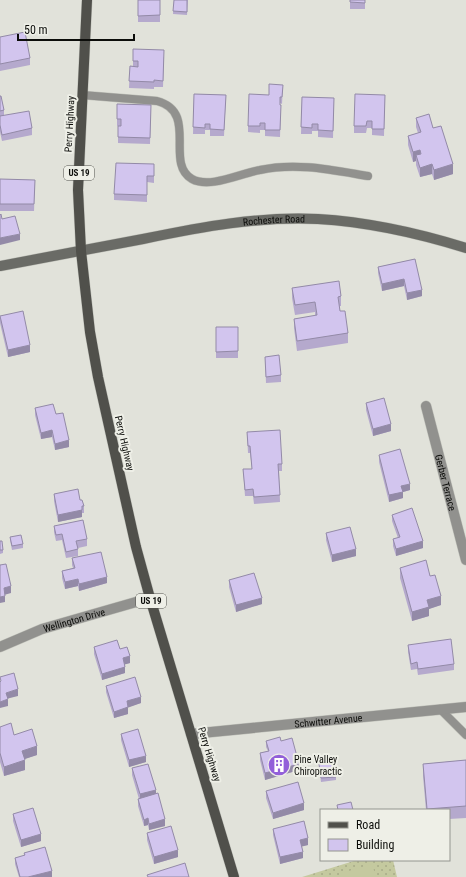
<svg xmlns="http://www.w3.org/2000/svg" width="466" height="877" font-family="'Roboto Condensed',sans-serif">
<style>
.green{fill:url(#green-dots)}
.pitch{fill:#c4c99f}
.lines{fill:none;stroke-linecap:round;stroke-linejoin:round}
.lane-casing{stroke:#bfc0b9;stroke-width:9}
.street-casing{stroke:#bfc0b9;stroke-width:11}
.secondary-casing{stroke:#bfc0b9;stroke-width:11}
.primary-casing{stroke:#bfc0b9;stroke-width:11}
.lane{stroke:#91918e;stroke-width:8}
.street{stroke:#91918e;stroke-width:10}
.secondary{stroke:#6a6b66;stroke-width:10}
.primary{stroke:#50504b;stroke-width:10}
.wall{fill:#b5a9cd}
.shaded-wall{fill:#938aa7}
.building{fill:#d2c5ee;stroke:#938aa7}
.labels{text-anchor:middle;stroke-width:4;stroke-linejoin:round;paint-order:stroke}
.shield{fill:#eeefe7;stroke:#50514c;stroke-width:1}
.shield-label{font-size:9px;font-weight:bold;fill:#0c0d0a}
.street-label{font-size:10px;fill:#0c0d0a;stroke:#eeefe7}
.poi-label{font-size:10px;fill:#0c0d0a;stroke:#eeefe7;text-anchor:start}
</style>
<defs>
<pattern id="green-dots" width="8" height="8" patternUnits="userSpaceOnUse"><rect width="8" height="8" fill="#c4c99f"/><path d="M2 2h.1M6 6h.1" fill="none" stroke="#a7ab88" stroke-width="1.8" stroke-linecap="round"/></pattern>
</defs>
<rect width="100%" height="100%" fill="#e1e2da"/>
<path class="green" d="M 357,860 L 393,860 L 397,877 L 302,877 Z"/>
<path class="pitch" d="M 372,864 L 376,877 L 339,877 L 339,874 Z"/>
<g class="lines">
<g class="lane-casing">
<g id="lane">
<path d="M 82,95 L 157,101 C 199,112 164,163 192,179 C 210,189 241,173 260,170 C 296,162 332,170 368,176"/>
<path d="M 440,709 L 466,735"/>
</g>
</g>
<g class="street-casing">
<g id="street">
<path id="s1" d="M 426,406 L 466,560"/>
<path id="s2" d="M 0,647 L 42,629 L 150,598"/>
<path id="s3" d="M 191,734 L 466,707"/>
</g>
</g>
<g class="secondary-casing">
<g id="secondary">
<path id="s4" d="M 0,266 C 48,257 95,248 143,239 C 201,227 259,216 318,219 C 368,222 418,233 466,248"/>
</g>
</g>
<g class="primary-casing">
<path id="primary" d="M 87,0 L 78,190 L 81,251 L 90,332 L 98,377 L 136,547 L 150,598 L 234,877"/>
</g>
<use href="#lane" class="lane"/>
<use href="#street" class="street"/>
<use href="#secondary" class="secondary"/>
<use href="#primary" class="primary"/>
</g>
<g class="wall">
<rect x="138" y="0" width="22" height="22"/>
<path d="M 174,0 L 188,0 L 187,15 L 173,14 Z"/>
<rect x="350" y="0" width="15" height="9"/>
<path d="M 0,37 L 30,58 L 30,65 L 0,71 Z"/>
<path d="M 133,49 L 164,57 L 163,87 L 154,87 L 154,89 L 129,88 L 130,66 L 133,66 Z"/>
<path d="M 283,85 L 282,104 L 280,103 L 280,105 L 281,105 L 280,137 L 265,136 L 265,130 L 260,130 L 260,133 L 248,132 L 248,126 L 269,95 Z"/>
<path d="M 194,94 L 226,95 L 224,136 L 210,136 L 210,130 L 205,130 L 205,134 L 193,134 Z"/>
<path d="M 385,95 L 384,136 L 372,135 L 372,128 L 367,128 L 366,133 L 354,133 L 354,126 Z"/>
<path d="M 0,96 L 4,110 L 4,116 L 32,128 L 32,135 L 2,141 L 0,132 Z"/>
<path d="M 302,97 L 334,98 L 333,138 L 318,137 L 318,131 L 312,131 L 312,134 L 301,134 Z"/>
<path d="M 117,104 L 151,105 L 150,144 L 118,143 L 118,126 L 117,126 Z"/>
<path d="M 416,118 L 433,128 L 453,174 L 434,180 L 432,174 L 420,177 L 416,165 L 416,161 L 413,162 L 408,145 L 408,136 L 418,133 L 416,127 Z"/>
<path d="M 154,164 L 154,183 L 147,182 L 147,202 L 114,200 L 114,194 Z"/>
<path d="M 0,179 L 35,180 L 34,211 L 0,211 Z"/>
<path d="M 415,259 L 422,296 L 407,300 L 404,286 L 382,291 L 378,273 L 378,267 Z"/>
<path d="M 292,288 L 341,296 L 341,306 L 340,306 L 340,311 L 348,333 L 348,343 L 297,351 L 294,328 L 294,319 L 315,316 L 315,312 L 295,315 L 292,298 Z"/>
<path d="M 0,316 L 30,352 L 8,357 L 0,323 Z"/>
<rect x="216" y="327" width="22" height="31"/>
<path d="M 265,357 L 281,375 L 281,382 L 266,383 Z"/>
<path d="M 366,403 L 391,431 L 373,436 L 366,410 Z"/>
<path d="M 35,408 L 56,414 L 69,447 L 55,450 L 52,437 L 41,439 L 35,415 Z"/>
<path d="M 247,432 L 282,464 L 282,471 L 279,471 L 280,502 L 254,504 L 253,496 L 245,496 L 243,469 L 252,469 L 250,453 L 248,453 Z"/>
<path d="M 379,455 L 410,490 L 403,492 L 403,498 L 389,502 L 379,462 Z"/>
<path d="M 54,494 L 80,500 L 84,506 L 84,513 L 82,513 L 82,517 L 58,522 L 54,501 Z"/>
<path d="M 392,515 L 423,548 L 396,556 L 393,546 L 393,539 L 398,538 L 392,521 Z"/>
<path d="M 54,526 L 87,539 L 87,546 L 78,548 L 78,556 L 66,558 L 62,540 L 56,541 L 54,532 Z"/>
<path d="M 326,533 L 356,556 L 332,562 L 326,540 Z"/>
<path d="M 10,537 L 23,544 L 23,548 L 12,550 L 10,540 Z"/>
<path d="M 0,541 L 3,550 L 3,553 L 0,554 Z"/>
<path d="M 72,558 L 107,583 L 79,591 L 78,586 L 65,589 L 62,578 L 62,571 L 73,568 L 72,565 Z"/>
<path d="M 400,568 L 430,576 L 441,605 L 429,609 L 429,616 L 412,621 L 400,578 Z"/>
<path d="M 229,580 L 262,604 L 236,612 L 229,587 Z"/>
<path d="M 408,645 L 454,664 L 454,670 L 418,675 L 417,669 L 411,670 L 408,652 Z"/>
<path d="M 94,647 L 120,649 L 130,663 L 125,664 L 125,673 L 102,680 L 94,654 Z"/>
<path d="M 106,686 L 141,703 L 128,707 L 128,714 L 114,718 L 106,692 Z"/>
<path d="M 0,727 L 14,735 L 37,755 L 24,759 L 25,770 L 4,776 L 0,762 Z"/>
<path d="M 121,734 L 146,762 L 129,767 L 121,740 Z"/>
<path d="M 266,741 L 281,741 L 299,770 L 265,780 L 260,760 L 260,753 L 268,751 L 266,747 Z"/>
<path d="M 466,760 L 466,818 L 449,819 L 449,810 L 426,810 L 423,776 L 423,764 Z"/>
<path d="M 319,764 L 336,777 L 336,780 L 321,782 Z"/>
<path d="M 132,768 L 156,794 L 165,826 L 149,830 L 148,825 L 144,826 L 138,806 L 138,799 L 139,799 L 132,775 Z"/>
<path d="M 266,791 L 304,810 L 273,819 L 266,798 Z"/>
<path d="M 13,814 L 41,841 L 21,847 L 13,821 Z"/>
<path d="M 273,829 L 308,845 L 302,846 L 303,858 L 280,864 L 273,835 Z"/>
<path d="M 147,833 L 178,857 L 154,864 L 147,840 Z"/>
<path d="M 24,853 L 52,877 L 19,877 L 15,864 L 15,858 L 24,856 Z"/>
</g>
<g class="shaded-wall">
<path d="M 420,150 L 420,160 L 416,155 L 416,161 L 413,162 L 413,152 Z"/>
<path d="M 432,164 L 432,174 L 420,177 L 420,168 Z"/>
<path d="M 453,164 L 453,174 L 434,180 L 434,170 Z"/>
<path d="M 20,234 L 20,240 L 0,245 L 0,238 Z"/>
<path d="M 404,279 L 404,286 L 382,291 L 382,284 Z"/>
<path d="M 422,290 L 422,296 L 407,300 L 407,293 Z"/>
<path d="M 30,345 L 30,352 L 8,357 L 8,350 Z"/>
<path d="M 391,424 L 391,431 L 373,436 L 373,429 Z"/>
<path d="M 52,430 L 52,437 L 41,439 L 41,433 Z"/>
<path d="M 69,440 L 69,447 L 55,450 L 55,444 Z"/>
<path d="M 410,484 L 410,490 L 403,492 L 403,498 L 389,502 L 389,495 L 401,486 Z"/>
<path d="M 82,510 L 82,517 L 58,522 L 58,515 Z"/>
<path d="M 423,541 L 423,548 L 396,556 L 396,549 Z"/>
<path d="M 356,549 L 356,556 L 332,562 L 332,555 Z"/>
<path d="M 107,577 L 107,583 L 79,591 L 79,584 Z"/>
<path d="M 78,579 L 78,586 L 65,589 L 65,582 Z"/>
<path d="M 11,586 L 11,593 L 4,595 L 4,588 Z"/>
<path d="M 5,596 L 5,602 L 0,603 L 0,597 Z"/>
<path d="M 441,596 L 441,605 L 429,609 L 429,616 L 412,621 L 412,612 L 427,600 Z"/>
<path d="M 262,598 L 262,604 L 236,612 L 236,605 Z"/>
<path d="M 130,656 L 130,663 L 123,665 L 123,658 Z"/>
<path d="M 125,667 L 125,673 L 102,680 L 102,674 Z"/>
<path d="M 18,689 L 18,696 L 6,699 L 6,693 Z"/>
<path d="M 141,697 L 141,703 L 127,708 L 127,701 Z"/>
<path d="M 8,699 L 8,706 L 0,708 L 0,702 Z"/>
<path d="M 128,707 L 128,714 L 114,718 L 114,712 Z"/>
<path d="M 37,746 L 37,755 L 22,760 L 22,751 Z"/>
<path d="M 146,756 L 146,762 L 129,767 L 129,760 Z"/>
<path d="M 25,760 L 25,770 L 4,776 L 4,767 Z"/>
<path d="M 299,764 L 299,770 L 265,780 L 265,773 Z"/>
<path d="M 156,790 L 156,796 L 140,801 L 140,794 Z"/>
<path d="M 304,803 L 304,810 L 273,819 L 273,813 Z"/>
<path d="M 148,818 L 148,825 L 144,826 L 144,820 Z"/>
<path d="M 165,819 L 165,826 L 149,830 L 149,824 Z"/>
<path d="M 41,834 L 41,841 L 21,847 L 21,840 Z"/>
<path d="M 308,838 L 308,845 L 300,847 L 300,840 Z"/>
<path d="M 178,850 L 178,857 L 154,864 L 154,857 Z"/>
<path d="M 303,852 L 303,858 L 280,864 L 280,857 Z"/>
<path d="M 52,871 L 52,877 L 28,877 Z"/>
</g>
<g class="building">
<path d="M 138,0 L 160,0 L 160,15 L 138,16 Z"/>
<path d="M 174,0 L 187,0 L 187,12 L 173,11 Z"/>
<path d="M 350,0 L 365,0 L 365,3 L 350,2 Z"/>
<path d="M 25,32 L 30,58 L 0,64 L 0,37 Z"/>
<path d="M 133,49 L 164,50 L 163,81 L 154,80 L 154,82 L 129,81 L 130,66 L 138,67 L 138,61 L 133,61 Z"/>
<path d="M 269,84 L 283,85 L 282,97 L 280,97 L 280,105 L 281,105 L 280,130 L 265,130 L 265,123 L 260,123 L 260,126 L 248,126 L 249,94 L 269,95 Z"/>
<path d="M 194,94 L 226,95 L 224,130 L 210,129 L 210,124 L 205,124 L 205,128 L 193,127 Z"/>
<path d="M 355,94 L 385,95 L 384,129 L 372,129 L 372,121 L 367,121 L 366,126 L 354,126 Z"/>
<path d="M 0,96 L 1,96 L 4,110 L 0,111 Z"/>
<path d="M 302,97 L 334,98 L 333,131 L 318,130 L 318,124 L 312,124 L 312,128 L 301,127 Z"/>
<path d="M 117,104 L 151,105 L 150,138 L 118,137 L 118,126 L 121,126 L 121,119 L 117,119 Z"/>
<path d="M 29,111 L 32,128 L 2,135 L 0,125 L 0,116 Z"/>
<path d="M 429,114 L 433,128 L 441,126 L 453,164 L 434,170 L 432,164 L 420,168 L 416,155 L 421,154 L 420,150 L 413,152 L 408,136 L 421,132 L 416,118 Z"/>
<path d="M 116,163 L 154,164 L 154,176 L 147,176 L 147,195 L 114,194 Z"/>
<path d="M 0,179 L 35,180 L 34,204 L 0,204 Z"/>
<path d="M 1,214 L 2,219 L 15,216 L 20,234 L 0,238 L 0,215 Z"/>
<path d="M 415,259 L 422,290 L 407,293 L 404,279 L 382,284 L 378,267 Z"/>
<path d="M 339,281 L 341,296 L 338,297 L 340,311 L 345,311 L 348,333 L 297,341 L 294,319 L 317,315 L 315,302 L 295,305 L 292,288 Z"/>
<path d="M 23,311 L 30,345 L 8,350 L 0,316 Z"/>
<path d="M 216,327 L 238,327 L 238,351 L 216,352 Z"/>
<path d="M 279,355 L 281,375 L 266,377 L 265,357 Z"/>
<path d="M 384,398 L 391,424 L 373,429 L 366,403 Z"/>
<path d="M 53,404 L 56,414 L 63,413 L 69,440 L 55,444 L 52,430 L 41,433 L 35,408 Z"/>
<path d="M 280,430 L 282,464 L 278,464 L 280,495 L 254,497 L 253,489 L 245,490 L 243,469 L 252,469 L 250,446 L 248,446 L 247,432 Z"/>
<path d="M 400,449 L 410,484 L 401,486 L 403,492 L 389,495 L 379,455 Z"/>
<path d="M 78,489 L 80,500 L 82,500 L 84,506 L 82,506 L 82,510 L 58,515 L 54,494 Z"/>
<path d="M 412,508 L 423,541 L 396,549 L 393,539 L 400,537 L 392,515 Z"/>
<path d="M 83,520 L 87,539 L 76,541 L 78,549 L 66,552 L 62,534 L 56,535 L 54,526 Z"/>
<path d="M 350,527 L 356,549 L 332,555 L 326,533 Z"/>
<path d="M 21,535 L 23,544 L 12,546 L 10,537 Z"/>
<path d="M 0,541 L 2,541 L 3,550 L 0,550 Z"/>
<path d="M 101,552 L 107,577 L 79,584 L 78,579 L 65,582 L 62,571 L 75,568 L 72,558 Z"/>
<path d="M 426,560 L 430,576 L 435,575 L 441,596 L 427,600 L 429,607 L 412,612 L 400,568 Z"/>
<path d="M 6,564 L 11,586 L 4,588 L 5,596 L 0,597 L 0,565 Z"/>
<path d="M 254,573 L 262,598 L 236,605 L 229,580 Z"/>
<path d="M 451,639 L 454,664 L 418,669 L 417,662 L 411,664 L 408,645 Z"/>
<path d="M 117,640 L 120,649 L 127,647 L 130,656 L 123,658 L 125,667 L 102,674 L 94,647 Z"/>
<path d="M 14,673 L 18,689 L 6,693 L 8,699 L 0,702 L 0,682 L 1,681 L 0,677 Z"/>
<path d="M 135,677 L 141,697 L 127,701 L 128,707 L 114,712 L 106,686 Z"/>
<path d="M 11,723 L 14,735 L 32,729 L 37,746 L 22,751 L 25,760 L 4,767 L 0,753 L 0,727 Z"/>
<path d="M 138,729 L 146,756 L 129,760 L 121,734 Z"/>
<path d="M 280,737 L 281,741 L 292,738 L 299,764 L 265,773 L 260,753 L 269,751 L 266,741 Z"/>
<path d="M 466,760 L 466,806 L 427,809 L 423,764 Z"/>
<path d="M 334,762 L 336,777 L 321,778 L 319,764 Z"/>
<path d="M 148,764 L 156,790 L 140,794 L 132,768 Z"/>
<path d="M 298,782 L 304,803 L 273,813 L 266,791 Z"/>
<path d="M 158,793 L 165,819 L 149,824 L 148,818 L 144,820 L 138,799 Z"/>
<path d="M 351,802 L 353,810 L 338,810 L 337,805 Z"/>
<path d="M 33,808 L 41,834 L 21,840 L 13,814 Z"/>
<path d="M 304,821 L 308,838 L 300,840 L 303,852 L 280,857 L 273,829 Z"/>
<path d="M 171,826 L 178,850 L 154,857 L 147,833 Z"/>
<path d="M 45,847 L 52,871 L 28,877 L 20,877 L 15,858 L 25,855 L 24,853 Z"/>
<path d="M 185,863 L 189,877 L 148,877 L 147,875 Z"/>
</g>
<defs>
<g id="building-disc" transform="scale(1.15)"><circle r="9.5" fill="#925fd9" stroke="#eeefe7"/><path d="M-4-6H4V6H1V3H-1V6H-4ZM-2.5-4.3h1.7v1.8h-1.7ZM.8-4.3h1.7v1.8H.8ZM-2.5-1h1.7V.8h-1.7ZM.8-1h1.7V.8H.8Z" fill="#fff"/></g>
</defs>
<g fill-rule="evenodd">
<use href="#building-disc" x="279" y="765"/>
</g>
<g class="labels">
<g class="shield">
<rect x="64" y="166" width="30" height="14" rx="3"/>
<rect x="136" y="594" width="30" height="14" rx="3"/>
</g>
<g class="shield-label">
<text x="79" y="176">US 19</text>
<text x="151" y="604">US 19</text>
</g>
<g class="street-label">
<text transform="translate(69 124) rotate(-87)" y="4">Perry Highway</text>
<text dy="4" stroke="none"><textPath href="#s4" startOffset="278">Rochester Road</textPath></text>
<text transform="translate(125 443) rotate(77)" y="4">Perry Highway</text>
<text dy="4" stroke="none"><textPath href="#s1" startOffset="79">Gerber Terrace</textPath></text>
<text dy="4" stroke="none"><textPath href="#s2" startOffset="79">Wellington Drive</textPath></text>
<text dy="4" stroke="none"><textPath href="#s3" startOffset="138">Schwitter Avenue</textPath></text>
<text transform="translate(210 754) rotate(73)" y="4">Perry Highway</text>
</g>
<g class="poi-label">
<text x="294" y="763">Pine Valley<tspan x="294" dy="12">Chiropractic</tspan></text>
</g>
</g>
<rect x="320" y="809" width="130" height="52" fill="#eeefe7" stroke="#94958f"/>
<rect x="328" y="822" width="20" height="6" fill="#50504b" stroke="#94958f"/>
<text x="356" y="829" font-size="12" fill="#0c0d0a">Road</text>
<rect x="328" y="839" width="20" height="12" fill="#d2c5ee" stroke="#94958f"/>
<text x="356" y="849" font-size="12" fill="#0c0d0a">Building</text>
<path d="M18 34v6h116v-6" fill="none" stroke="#0c0d0a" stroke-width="2"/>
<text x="24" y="34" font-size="12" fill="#0c0d0a" stroke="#eeefe7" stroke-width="3" paint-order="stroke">50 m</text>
</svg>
